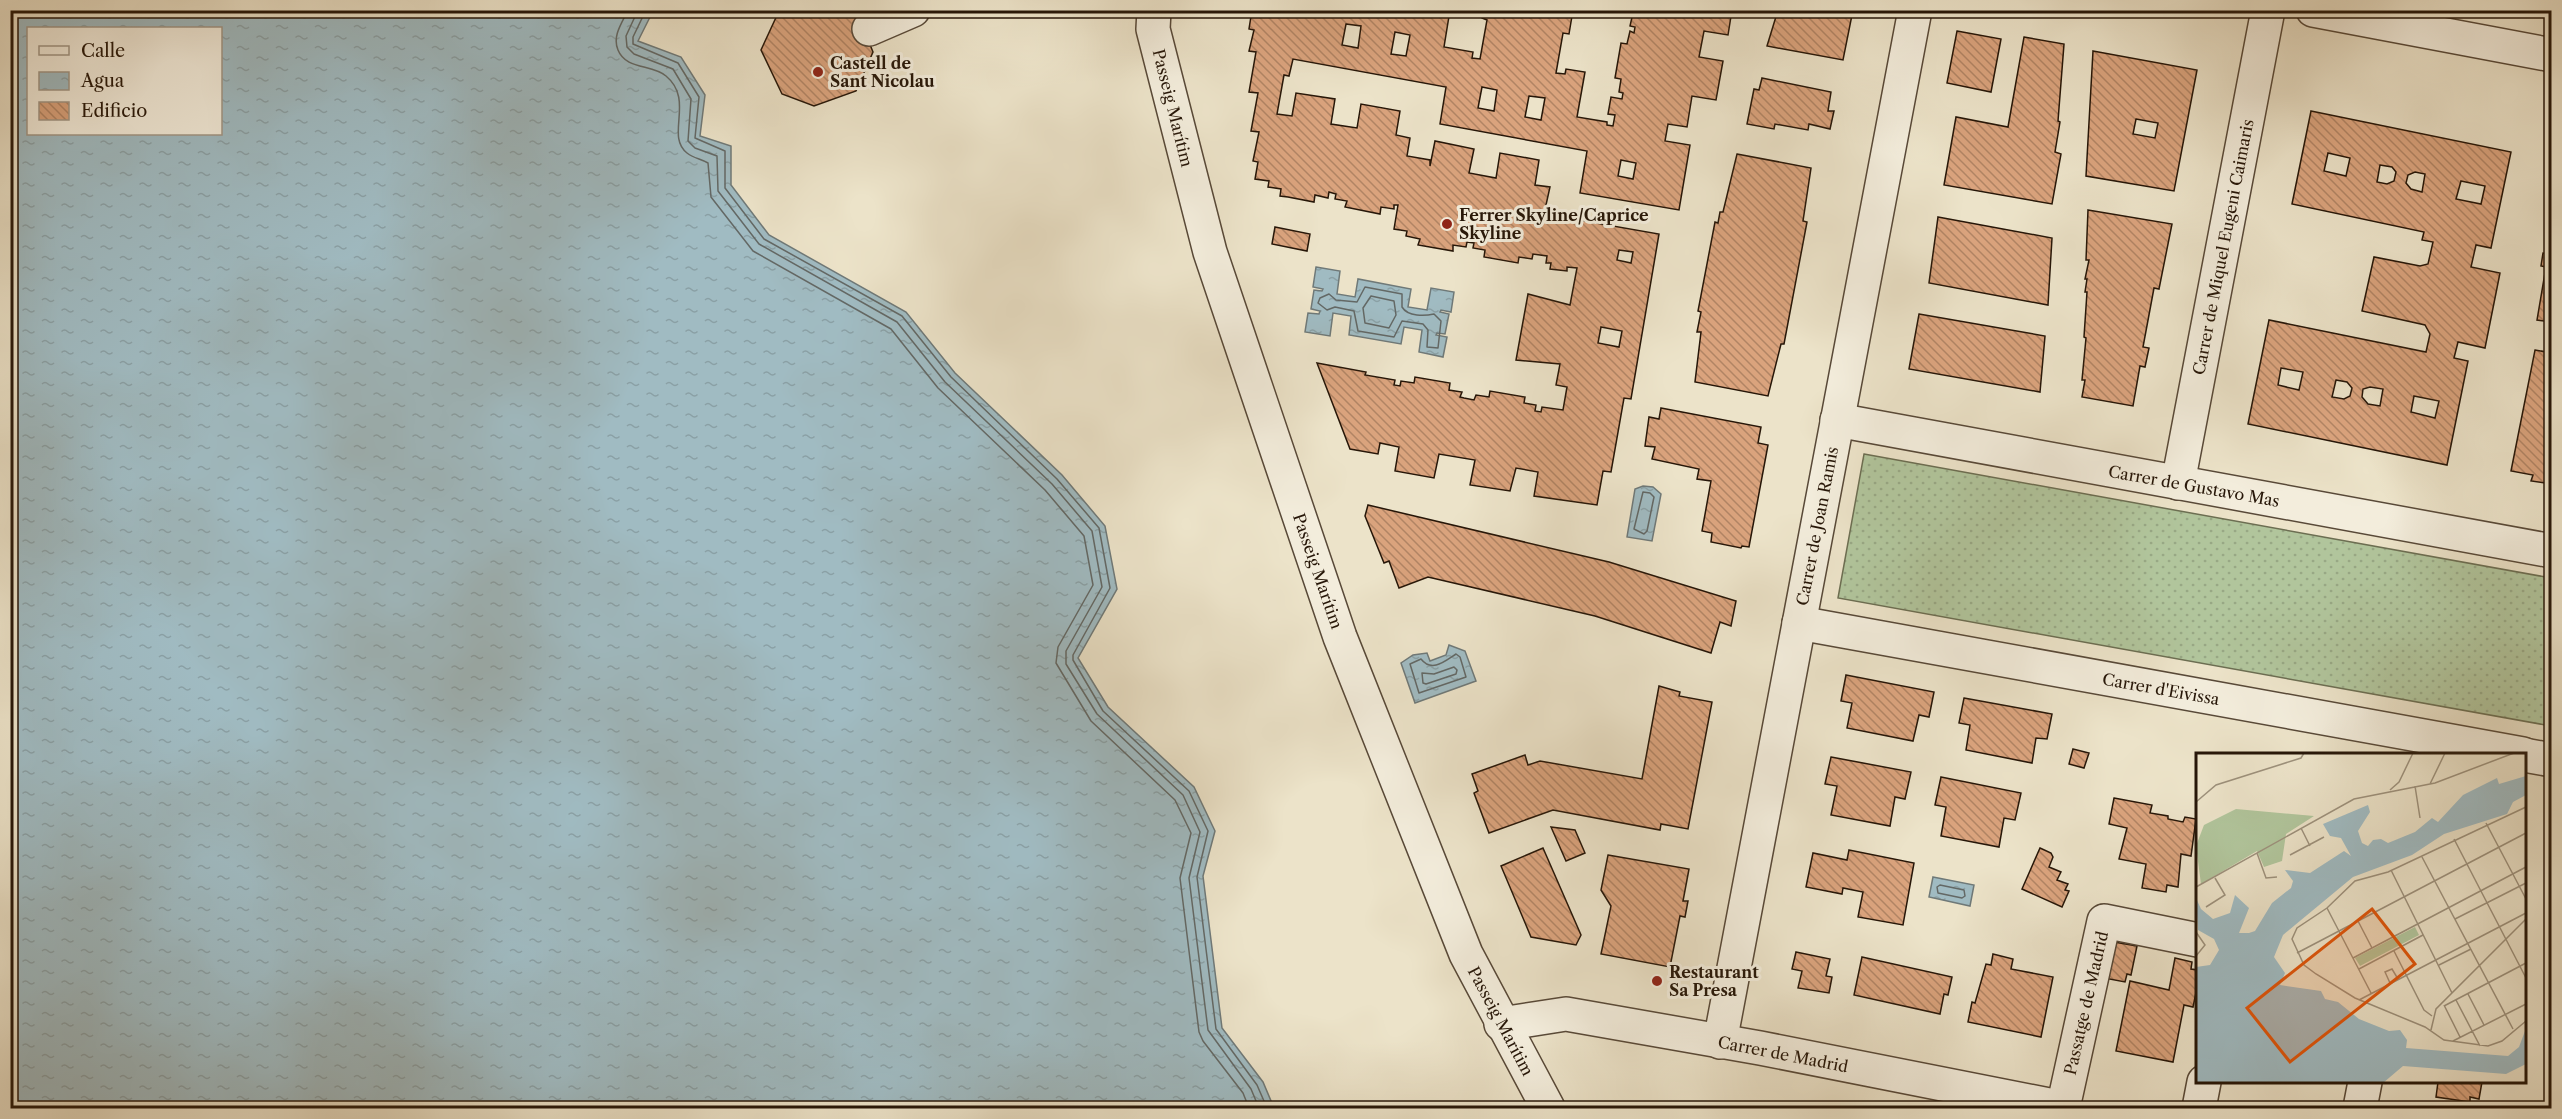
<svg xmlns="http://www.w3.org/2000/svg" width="2562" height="1119" font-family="'Libre Caslon Text',serif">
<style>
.grass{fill:url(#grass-dots);stroke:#6c6e52;stroke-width:1.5}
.water{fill:url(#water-ripples);stroke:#6f7978;stroke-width:1.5;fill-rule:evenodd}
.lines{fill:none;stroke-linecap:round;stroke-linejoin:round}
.shore{stroke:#636865;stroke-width:1.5}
.building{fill:url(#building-back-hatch);stroke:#261608;stroke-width:1.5;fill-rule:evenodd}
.street-casing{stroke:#584938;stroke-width:36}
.street{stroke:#f3eddc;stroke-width:33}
.poi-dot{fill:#8f2418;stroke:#f3eddc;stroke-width:2}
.labels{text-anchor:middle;stroke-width:6;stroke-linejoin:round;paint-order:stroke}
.poi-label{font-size:16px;font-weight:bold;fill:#261608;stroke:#f3eddc;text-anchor:start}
.street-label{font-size:16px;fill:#261608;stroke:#f3eddc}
.inset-river{fill:none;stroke:#a0bbc2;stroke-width:3}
.inset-road{fill:none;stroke:#9d917c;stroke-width:1.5}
.view{fill:#de560c;fill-opacity:0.15;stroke:#de560c;stroke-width:3}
.inset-edge{fill:none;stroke:#261608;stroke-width:3}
</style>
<defs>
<pattern id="grass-dots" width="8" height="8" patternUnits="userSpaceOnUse" patternTransform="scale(1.5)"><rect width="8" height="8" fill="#b1c59c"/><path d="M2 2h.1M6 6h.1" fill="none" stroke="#98a885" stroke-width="1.8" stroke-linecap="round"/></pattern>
<pattern id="water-ripples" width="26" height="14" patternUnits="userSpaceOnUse" patternTransform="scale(1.5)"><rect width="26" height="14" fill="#a0bbc2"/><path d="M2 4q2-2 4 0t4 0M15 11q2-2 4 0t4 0" fill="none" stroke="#8aa0a5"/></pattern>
<pattern id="building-back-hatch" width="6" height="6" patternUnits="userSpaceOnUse" patternTransform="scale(1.5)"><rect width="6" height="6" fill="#daa37d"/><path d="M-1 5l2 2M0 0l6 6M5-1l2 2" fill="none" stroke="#b18464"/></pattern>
</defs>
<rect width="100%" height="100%" fill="#ece3c9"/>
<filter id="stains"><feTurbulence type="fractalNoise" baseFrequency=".00333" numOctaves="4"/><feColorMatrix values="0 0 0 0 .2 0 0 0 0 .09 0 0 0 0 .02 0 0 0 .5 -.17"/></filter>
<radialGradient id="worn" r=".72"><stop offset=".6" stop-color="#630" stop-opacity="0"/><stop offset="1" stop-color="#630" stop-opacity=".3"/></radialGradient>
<path class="grass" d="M 1864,454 L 2551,578 L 2551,726 L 1838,598 Z"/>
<g class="water">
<path d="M 10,11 L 653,11 L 638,41 L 681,57 L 705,95 L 700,136 L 731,146 L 731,185 L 769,235 L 906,312 L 955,373 L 1062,475 L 1105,526 L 1117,589 L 1078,658 L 1108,707 L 1194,787 L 1215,831 L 1203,876 L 1222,1028 L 1263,1082 L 1274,1108 L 11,1108 ZM 220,28 L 220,134 L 28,134 L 28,28 Z"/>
<path d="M 1316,267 L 1340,271 L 1337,294 L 1355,297 L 1358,279 L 1411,289 L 1408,307 L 1427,310 L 1431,288 L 1454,292 L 1451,312 L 1441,310 L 1440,312 L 1449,314 L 1445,334 L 1437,333 L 1436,335 L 1447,337 L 1443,357 L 1419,352 L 1422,330 L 1404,327 L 1401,344 L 1349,335 L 1351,316 L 1333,313 L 1330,336 L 1305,332 L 1308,313 L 1319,314 L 1320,311 L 1311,309 L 1314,290 L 1322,291 L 1323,289 L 1313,287 Z"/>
<path d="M 1643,486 L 1653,487 L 1661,494 L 1652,541 L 1627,537 L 1635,489 Z"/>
<path d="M 1449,645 L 1465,651 L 1476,681 L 1415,703 L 1401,663 L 1413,655 L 1427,653 L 1430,661 L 1446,655 Z"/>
<path d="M 1933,877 L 1974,885 L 1970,906 L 1929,897 Z"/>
</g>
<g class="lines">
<g class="shore">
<path d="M 628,10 C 622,23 612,36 618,50 C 626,70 652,64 666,76 C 695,100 665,136 687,153 C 693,158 701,159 708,163 L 711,197 L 753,251 L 891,329 L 938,388 L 1045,490 L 1084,536 L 1093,585 L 1058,647 L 1056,663 L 1091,721 L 1175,800 L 1191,833 L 1180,878 L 1199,1032 L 1203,1041 L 1243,1093 L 1249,1108"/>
<path d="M 638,10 L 626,36 L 627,47 L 634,54 L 673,69 L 691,99 L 688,141 L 695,148 L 717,156 L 718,191 L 759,244 L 897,322 L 945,382 L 1052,484 L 1092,531 L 1102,587 L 1066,651 L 1066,664 L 1097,714 L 1183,795 L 1200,832 L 1189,878 L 1208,1030 L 1251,1089 L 1259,1108"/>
<path d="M 646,10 L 633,37 L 633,44 L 678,63 L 699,97 L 695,138 L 725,151 L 725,188 L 764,239 L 902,316 L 951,377 L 1057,479 L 1099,528 L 1110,588 L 1073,655 L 1073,660 L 1103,711 L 1189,791 L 1208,831 L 1197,877 L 1216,1029 L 1257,1085 L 1267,1108"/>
<path d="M 1365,287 L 1402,294 L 1402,307 C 1408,317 1425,316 1434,314 L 1441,321 L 1438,348 L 1427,347 L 1428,330 L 1423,324 L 1402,321 L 1394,337 L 1358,331 L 1354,311 L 1335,307 L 1327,310 L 1318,303 L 1320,298 L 1329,294 L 1336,300 L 1357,302 Z"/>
<path d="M 1371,296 L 1394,301 L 1396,315 L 1389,328 L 1365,323 L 1363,308 Z"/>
<path d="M 1643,492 L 1650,493 L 1654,497 L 1647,531 L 1644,534 L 1634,529 Z"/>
<path d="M 1456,654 L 1460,657 L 1466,677 L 1419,693 L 1410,664 L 1421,659 C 1432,673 1445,661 1456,654 Z"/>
<path d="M 1454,667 L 1457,670 L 1456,674 L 1426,684 L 1423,683 L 1422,673 L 1434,674 Z"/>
<path d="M 1940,885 L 1964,890 L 1965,896 L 1962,898 L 1938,893 L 1937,887 Z"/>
</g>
</g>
<g class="building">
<path d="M 851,10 L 857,13 L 873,52 L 856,91 L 814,106 L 782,94 L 761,50 L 779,11 Z"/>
<path d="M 1252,10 L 1450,10 L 1444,47 L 1473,52 L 1472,58 L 1480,59 L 1487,20 L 1482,18 L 1483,10 L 1573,10 L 1569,34 L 1563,33 L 1556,73 L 1565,74 L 1566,69 L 1585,72 L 1577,117 L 1607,122 L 1607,125 L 1613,126 L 1615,115 L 1608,114 L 1611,97 L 1622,99 L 1623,93 L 1619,92 L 1621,79 L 1615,78 L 1621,43 L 1627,44 L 1630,31 L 1634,33 L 1635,27 L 1630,26 L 1633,13 L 1626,10 L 1732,10 L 1728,35 L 1704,31 L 1699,57 L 1723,61 L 1716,100 L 1692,96 L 1687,127 L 1668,124 L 1665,141 L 1690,145 L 1679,210 L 1580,193 L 1587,151 L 1440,124 L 1446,87 L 1293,59 L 1289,76 L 1284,75 L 1277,114 L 1292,116 L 1296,93 L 1335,99 L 1331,124 L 1357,128 L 1361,104 L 1400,111 L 1396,135 L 1410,138 L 1407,156 L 1430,160 L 1430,166 L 1435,141 L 1474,149 L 1469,173 L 1496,178 L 1500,153 L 1539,160 L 1535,185 L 1550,187 L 1544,214 L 1659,234 L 1631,399 L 1624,398 L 1611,472 L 1603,471 L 1597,505 L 1534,496 L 1538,472 L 1516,468 L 1510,491 L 1470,485 L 1475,460 L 1439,454 L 1434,478 L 1395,471 L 1399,447 L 1380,443 L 1378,454 L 1350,449 L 1317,363 L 1366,372 L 1365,375 L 1395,380 L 1394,385 L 1400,386 L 1401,381 L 1414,383 L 1415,377 L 1450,383 L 1449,390 L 1462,392 L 1460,397 L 1464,398 L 1474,400 L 1476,395 L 1489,397 L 1490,391 L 1525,397 L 1524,403 L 1536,405 L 1535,411 L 1541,412 L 1542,407 L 1563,410 L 1567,387 L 1556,385 L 1560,364 L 1516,360 L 1528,294 L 1570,305 L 1577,268 L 1567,267 L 1567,271 L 1550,269 L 1551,263 L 1546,263 L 1547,256 L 1533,254 L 1532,259 L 1519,257 L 1518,263 L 1484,257 L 1485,250 L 1473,248 L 1474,243 L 1467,242 L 1466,247 L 1453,245 L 1453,251 L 1418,245 L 1420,239 L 1406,236 L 1407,231 L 1394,229 L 1398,205 L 1394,205 L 1394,209 L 1381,207 L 1380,214 L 1345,207 L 1347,201 L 1335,199 L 1336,194 L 1329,192 L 1328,198 L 1315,195 L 1314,202 L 1288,197 L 1280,196 L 1281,189 L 1268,187 L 1269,181 L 1255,179 L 1258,162 L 1253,161 L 1259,132 L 1251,131 L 1258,93 L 1249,92 L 1256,52 L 1249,51 L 1254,30 L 1249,29 ZM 1346,24 L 1361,26 L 1358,48 L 1342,45 ZM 1395,32 L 1410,35 L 1406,56 L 1391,54 ZM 1482,87 L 1497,90 L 1494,111 L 1478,108 ZM 1529,96 L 1545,98 L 1541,120 L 1525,117 ZM 1621,160 L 1636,163 L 1633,179 L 1618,176 ZM 1619,250 L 1633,252 L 1631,263 L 1617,260 ZM 1601,327 L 1622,331 L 1619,347 L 1598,343 Z"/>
<path d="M 1778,10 L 1853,10 L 1843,60 L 1767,46 Z"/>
<path d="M 1957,31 L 2001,39 L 1991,92 L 1947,83 Z"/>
<path d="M 2024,37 L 2064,44 L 2058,121 L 2060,122 L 2055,152 L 2061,154 L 2052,204 L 1944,185 L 1956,117 L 2008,127 Z"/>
<path d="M 2093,51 L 2197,70 L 2174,191 L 2086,176 ZM 2136,119 L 2158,123 L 2155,138 L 2133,134 Z"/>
<path d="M 1762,78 L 1831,92 L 1828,111 L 1834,111 L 1830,129 L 1809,124 L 1808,130 L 1775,124 L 1774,129 L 1747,124 L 1754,89 L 1759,90 Z"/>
<path d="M 2311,111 L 2511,152 L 2491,248 L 2476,245 L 2471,267 L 2500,273 L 2485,348 L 2458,342 L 2454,358 L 2468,361 L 2447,465 L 2248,424 L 2269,320 L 2426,352 L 2430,334 L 2425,325 L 2362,311 L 2374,257 L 2420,266 L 2428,264 L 2433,242 L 2422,240 L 2424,232 L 2292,204 ZM 2328,153 L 2350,158 L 2346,176 L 2324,171 ZM 2380,165 L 2392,167 L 2396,172 L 2394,181 L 2387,184 L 2377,182 ZM 2415,172 L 2425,174 L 2422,192 L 2411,189 L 2406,183 L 2408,175 ZM 2461,181 L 2485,186 L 2481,204 L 2456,199 ZM 2281,368 L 2303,372 L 2299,390 L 2278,385 ZM 2336,380 L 2347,382 L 2352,388 L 2350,396 L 2344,399 L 2332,397 ZM 2370,387 L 2383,389 L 2380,406 L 2368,404 L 2362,397 L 2363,389 ZM 2414,396 L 2439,401 L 2435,418 L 2411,412 Z"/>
<path d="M 1737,154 L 1811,168 L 1803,221 L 1807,222 L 1784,344 L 1781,344 L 1768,396 L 1695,382 L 1701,332 L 1697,332 L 1701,312 L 1698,311 L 1715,222 L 1718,223 L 1720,212 L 1723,212 Z"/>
<path d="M 2088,210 L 2172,224 L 2159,289 L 2154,288 L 2143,347 L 2149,348 L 2145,367 L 2140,366 L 2133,406 L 2082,397 L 2085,380 L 2082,380 L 2086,338 L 2084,337 L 2087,292 L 2085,292 L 2087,279 L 2085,279 L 2089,260 L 2086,260 Z"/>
<path d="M 1938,217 L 2052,238 L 2048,305 L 1929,283 Z"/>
<path d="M 1275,227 L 1310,234 L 1307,251 L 1272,244 Z"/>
<path d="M 2551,238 L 2552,239 L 2552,322 L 2537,320 L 2546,267 L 2541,266 L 2543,253 L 2549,254 Z"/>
<path d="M 1919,314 L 2045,336 L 2040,392 L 1909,369 Z"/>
<path d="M 2535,350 L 2552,353 L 2552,484 L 2531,481 L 2533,475 L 2511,471 Z"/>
<path d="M 1661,408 L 1761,427 L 1758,443 L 1768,445 L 1749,547 L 1742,546 L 1741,548 L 1711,542 L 1712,533 L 1702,531 L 1711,481 L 1697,479 L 1699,469 L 1652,459 L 1655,447 L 1645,446 L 1649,417 L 1659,419 Z"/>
<path d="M 1368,505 L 1609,562 L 1736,601 L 1731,626 L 1720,622 L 1711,653 L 1595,616 L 1428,577 L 1399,588 L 1389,561 L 1384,563 L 1365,516 Z"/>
<path d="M 1846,675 L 1934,692 L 1929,717 L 1919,715 L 1913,741 L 1847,728 L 1852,703 L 1841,701 Z"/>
<path d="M 1659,686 L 1680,692 L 1679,696 L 1712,702 L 1688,829 L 1661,824 L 1660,830 L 1553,810 L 1489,833 L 1474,793 L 1478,791 L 1472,774 L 1525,755 L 1528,765 L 1540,761 L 1642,779 Z"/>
<path d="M 1964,698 L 2052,714 L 2047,739 L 2036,738 L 2032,763 L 1966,750 L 1970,725 L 1959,723 Z"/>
<path d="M 2073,749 L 2089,753 L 2084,768 L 2069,764 Z"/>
<path d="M 1831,757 L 1911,772 L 1905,799 L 1895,797 L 1890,826 L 1831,815 L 1837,786 L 1825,784 Z"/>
<path d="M 1941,777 L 2021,793 L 2015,820 L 2004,818 L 1999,847 L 1941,836 L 1946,807 L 1935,805 Z"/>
<path d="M 2114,798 L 2152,805 L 2150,813 L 2168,816 L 2168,819 L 2183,822 L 2185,817 L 2196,819 L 2191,856 L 2181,854 L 2178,887 L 2167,885 L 2166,892 L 2142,888 L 2146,864 L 2119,859 L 2127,828 L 2109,824 Z"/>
<path d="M 1551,827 L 1575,830 L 1585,853 L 1566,861 Z"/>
<path d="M 1543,848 L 1581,935 L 1576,945 L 1531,937 L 1501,866 Z"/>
<path d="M 2040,848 L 2051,853 L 2053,857 L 2049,867 L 2061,872 L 2057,880 L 2068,884 L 2065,890 L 2069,891 L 2062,907 L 2022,889 Z"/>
<path d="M 1849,850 L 1914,863 L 1903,925 L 1858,917 L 1863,892 L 1843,888 L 1842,894 L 1806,887 L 1813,853 L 1847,860 Z"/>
<path d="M 1608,855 L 1689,869 L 1683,901 L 1688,901 L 1685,917 L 1680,916 L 1670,967 L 1601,954 L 1611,906 L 1601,890 Z"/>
<path d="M 2114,942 L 2137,946 L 2131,975 L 2127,974 L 2125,982 L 2104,978 Z"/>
<path d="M 1796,952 L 1830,959 L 1826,976 L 1832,977 L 1829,993 L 1798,988 L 1802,971 L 1792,969 Z"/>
<path d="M 1993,954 L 2013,959 L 2011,969 L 2053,977 L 2041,1037 L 1968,1022 L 1972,1002 L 1975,1003 L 1986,964 L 1991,965 Z"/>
<path d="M 1862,957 L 1952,977 L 1948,995 L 1944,994 L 1940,1014 L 1854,995 Z"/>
<path d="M 2175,958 L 2192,962 L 2191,969 L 2198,970 L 2198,983 L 2193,1007 L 2184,1005 L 2173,1062 L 2116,1051 L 2130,981 L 2169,990 Z"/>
<path d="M 2438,1082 L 2482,1082 L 2479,1099 L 2470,1097 L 2470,1102 L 2436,1097 Z"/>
</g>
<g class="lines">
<g class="street-casing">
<g id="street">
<path d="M 1154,10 L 1153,29 L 1210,252 L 1340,637 L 1466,954 L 1548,1108"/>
<path d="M 2313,10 L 2552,55"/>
<path d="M 869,29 L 913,10"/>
<path d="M 1837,420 L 2552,551"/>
<path d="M 2178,483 L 2268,10"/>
<path d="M 1799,623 L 2523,754"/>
<path d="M 2524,755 L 2552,760"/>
<path d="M 1501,1024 L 1566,1014 L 1760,1048 L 2064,1108"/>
<path d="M 1720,1042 L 1915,10"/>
<path d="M 2063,1108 L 2104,921 L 2198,940"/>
<path d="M 2199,1108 L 2204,1082"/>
<path d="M 2360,1108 L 2365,1082"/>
</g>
</g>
<use href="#street" class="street"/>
</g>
<g class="poi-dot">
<circle cx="818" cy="72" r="6"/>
<circle cx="1447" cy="224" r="6"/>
<circle cx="1657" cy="981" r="6"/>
</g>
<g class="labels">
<g class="poi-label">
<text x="830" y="69">Castell de<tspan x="830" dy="18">Sant Nicolau</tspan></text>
<text x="1459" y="221">Ferrer Skyline/Caprice<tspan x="1459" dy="18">Skyline</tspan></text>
<text x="1669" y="978">Restaurant<tspan x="1669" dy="18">Sa Presa</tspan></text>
</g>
<g class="street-label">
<text transform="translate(1173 108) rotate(76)" y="6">Passeig Marítim</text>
<text transform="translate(2223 247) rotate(-79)" y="6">Carrer de Miquel Eugeni Caimaris</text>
<text transform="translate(2194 486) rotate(10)" y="6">Carrer de Gustavo Mas</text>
<text transform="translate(1817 526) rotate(-79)" y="6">Carrer de Joan Ramis</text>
<text transform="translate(1318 571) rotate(71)" y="6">Passeig Marítim</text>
<text transform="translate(2161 689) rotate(10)" y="6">Carrer d'Eivissa</text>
<text transform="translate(2086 1003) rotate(-77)" y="6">Passatge de Madrid</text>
<text transform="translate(1501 1021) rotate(62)" y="6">Passeig Marítim</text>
<text transform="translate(1783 1054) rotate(11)" y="6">Carrer de Madrid</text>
</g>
</g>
<g transform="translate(2196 753)">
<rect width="330" height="330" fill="#ece3c9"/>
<path d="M 219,174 L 223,182 L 164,213 L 159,205 Z" fill="#b1c59c"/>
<path d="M 40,56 L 118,63 L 90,81 L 86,108 L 68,114 L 61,98 L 5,131 L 0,93 L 8,72 Z" fill="#b1c59c"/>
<path d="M 330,23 L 330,42 L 317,49 L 311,61 L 248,81 L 216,102 L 157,124 L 87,182 L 78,204 L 89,220 L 84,232 L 125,238 L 129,246 L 142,249 L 163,266 L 193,278 L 204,277 L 211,287 L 210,295 L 312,303 L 323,294 L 329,278 L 330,311 L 310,321 L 207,313 L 187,330 L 0,330 L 0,214 L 14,212 L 23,197 L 18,186 L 2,177 L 0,145 L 5,156 L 17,166 L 34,160 L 39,142 L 53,155 L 43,180 L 53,180 L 59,178 L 76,150 L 95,135 L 97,128 L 89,117 L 114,120 L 148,98 L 155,103 L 145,85 L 134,83 L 127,71 L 172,52 L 174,59 L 162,78 L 166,90 L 172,93 L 177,87 L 185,86 L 192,90 L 219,79 L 236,65 L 242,69 L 267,42 L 301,25 L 303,31 Z" fill="#a0bbc2"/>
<path class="inset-river" d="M 0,304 L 77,305 L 91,330M 0,329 L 98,326 L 99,330"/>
<path class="inset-road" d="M 234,31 L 249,0M 219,33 L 224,65M 194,37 L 203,29 L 217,0M 0,49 L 20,32 L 105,5 L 108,0M 330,54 L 192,119 L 159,128 L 131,155 L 101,175 L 96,186 L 108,212 L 120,221 L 159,245 L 229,274 L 248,287 L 292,293 L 306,288 L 330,268M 0,67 L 0,86M 290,70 L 330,146M 105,75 L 114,93M 258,86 L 330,225M 61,100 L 70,125 L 81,124M 94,102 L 128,84M 226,104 L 317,276M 195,117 L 256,240M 0,134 L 158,46 L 239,30 L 318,0M 10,154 L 29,142 L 19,125M 131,155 L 175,240M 259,166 L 330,130M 162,168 L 176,195M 0,179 L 9,192 L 0,203M 198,198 L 228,257 L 236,263M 101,200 L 330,80M 157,205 L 330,114M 243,212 L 275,196M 163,216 L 227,182M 194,230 L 189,219 L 196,216 L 202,226M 272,241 L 288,272M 163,247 L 330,160M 260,247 L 284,293M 248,252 L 264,284M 248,253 L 330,210M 235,277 L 240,256 L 330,166M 257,288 L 330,251"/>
<path class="view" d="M 176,156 L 219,211 L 94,309 L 51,255 Z"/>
<rect width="330" height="330" class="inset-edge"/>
</g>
<rect width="2562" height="1119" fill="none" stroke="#ece3c9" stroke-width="36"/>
<rect x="12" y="12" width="2538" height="1095" fill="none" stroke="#261608" stroke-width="3"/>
<rect x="18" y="18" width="2526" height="1083" fill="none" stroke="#261608" stroke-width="1.5"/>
<rect x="27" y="27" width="195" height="108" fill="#f3eddc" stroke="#a19787" stroke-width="1.5"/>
<rect x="39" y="46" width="30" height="9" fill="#f3eddc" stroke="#a19787" stroke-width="1.5"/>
<text x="81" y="57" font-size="18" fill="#261608">Calle</text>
<rect x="39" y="72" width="30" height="18" fill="url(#water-ripples)" stroke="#a19787" stroke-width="1.5"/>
<text x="81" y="87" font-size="18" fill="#261608">Agua</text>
<rect x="39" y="102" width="30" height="18" fill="url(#building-back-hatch)" stroke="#a19787" stroke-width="1.5"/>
<text x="81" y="117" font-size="18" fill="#261608">Edificio</text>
<rect width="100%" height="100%" filter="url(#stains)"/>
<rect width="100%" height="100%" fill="url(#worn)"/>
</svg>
